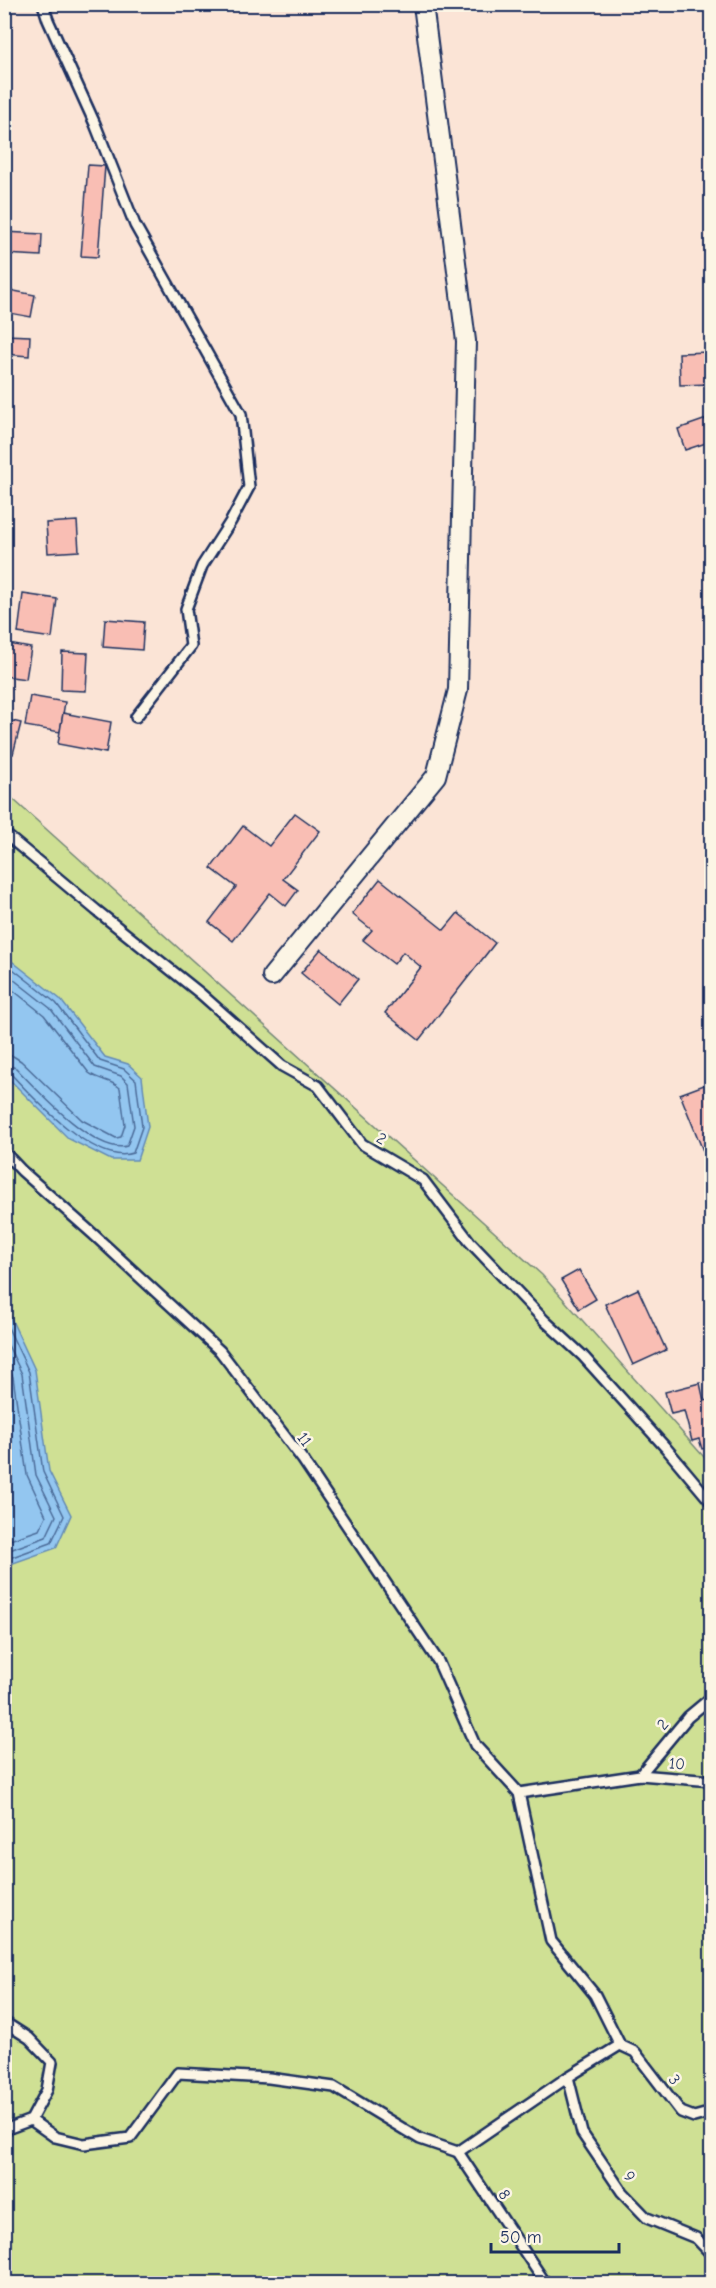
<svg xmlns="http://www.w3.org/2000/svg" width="716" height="2288" font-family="'Comic Neue',sans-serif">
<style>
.green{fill:#cfe094;stroke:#758879;stroke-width:1.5}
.water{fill:#93c6f0;stroke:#638ab6;stroke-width:1.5}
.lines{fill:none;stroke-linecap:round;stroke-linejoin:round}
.shore{stroke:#4b6b98;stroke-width:1.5}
.building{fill:#f9beb4;stroke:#1b2f5e;stroke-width:1.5}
.service-casing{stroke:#1b2f5e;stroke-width:14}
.minor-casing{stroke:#1b2f5e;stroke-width:22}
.service{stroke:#fcf5e5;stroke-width:9}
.minor{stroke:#fcf5e5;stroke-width:18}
.labels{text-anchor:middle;stroke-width:5;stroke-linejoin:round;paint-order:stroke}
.street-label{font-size:16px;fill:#1b2f5e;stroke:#fcf5e5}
</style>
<rect width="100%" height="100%" fill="#fbe4d6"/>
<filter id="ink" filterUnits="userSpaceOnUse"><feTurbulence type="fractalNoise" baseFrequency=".0167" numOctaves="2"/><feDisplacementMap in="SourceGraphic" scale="12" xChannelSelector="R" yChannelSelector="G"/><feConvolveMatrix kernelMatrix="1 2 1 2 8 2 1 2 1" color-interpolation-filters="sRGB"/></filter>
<g filter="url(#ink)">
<path class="green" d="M 5,792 L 542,1275 L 712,1466 L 711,2283 L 5,2283 Z"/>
<g class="water">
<path d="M 4,955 L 60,999 L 105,1057 L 128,1064 L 142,1077 L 148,1127 L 137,1160 L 111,1160 L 69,1139 L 5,1075 Z"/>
<path d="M 5,1310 L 8,1312 L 35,1370 L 49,1471 L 71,1515 L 56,1548 L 5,1566 Z"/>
</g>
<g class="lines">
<g class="shore">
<path d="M 4,962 L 56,1003 L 100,1061 L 124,1069 L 136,1080 L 142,1127 L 133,1153 C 96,1166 34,1099 11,1074 L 4,1072"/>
<path d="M 4,972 L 50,1008 L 95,1067 L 121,1076 L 128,1083 L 134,1126 L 127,1146 C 96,1155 37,1090 16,1068 L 4,1064"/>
<path d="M 4,983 L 44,1015 L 89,1073 C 98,1080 112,1080 120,1088 L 125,1125 L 121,1137 L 116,1138 L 82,1120 L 21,1061 L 13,1056 L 4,1055"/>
<path d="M 4,1319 L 29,1372 L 43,1472 L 64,1516 L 51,1543 L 4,1560"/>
<path d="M 4,1337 L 22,1374 L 36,1475 L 56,1516 L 46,1537 L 4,1552"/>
<path d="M 4,1358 L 13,1377 L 27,1475 L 46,1516 L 39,1530 L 4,1542"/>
</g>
</g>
<g class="building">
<path d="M 88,165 L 105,166 L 98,257 L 81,256 Z"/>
<path d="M 4,232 L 42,234 L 41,256 L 4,254 Z"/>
<path d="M 4,289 L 35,295 L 31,317 L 4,312 Z"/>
<path d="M 4,335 L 30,336 L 29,356 L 4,354 Z"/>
<path d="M 710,352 L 711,384 L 680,385 L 679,353 Z"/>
<path d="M 712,417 L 712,441 L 685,450 L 678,429 Z"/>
<path d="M 77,521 L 79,551 L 48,553 L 46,523 Z"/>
<path d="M 23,594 L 57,599 L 52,638 L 18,633 Z"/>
<path d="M 105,619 L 144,622 L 142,650 L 103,647 Z"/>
<path d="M 9,644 L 31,648 L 26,679 L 4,676 Z"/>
<path d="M 62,652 L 88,653 L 86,691 L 61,690 Z"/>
<path d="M 30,696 L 65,702 L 60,732 L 25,726 Z"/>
<path d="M 63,713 L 111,722 L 106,753 L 58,744 Z"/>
<path d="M 4,719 L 21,723 L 13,754 L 4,751 Z"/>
<path d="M 295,813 L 320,831 L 283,879 L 298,890 L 286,906 L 270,893 L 233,941 L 209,922 L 236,887 L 211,868 L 243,826 L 269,846 Z"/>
<path d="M 380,879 L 444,930 L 458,913 L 495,943 L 419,1040 L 385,1013 L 421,967 L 403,952 L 394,964 L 363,940 L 372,930 L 352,914 Z"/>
<path d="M 321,949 L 358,979 L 338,1004 L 301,973 Z"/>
<path d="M 712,1082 L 712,1162 L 708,1163 L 680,1094 Z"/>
<path d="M 579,1270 L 596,1299 L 579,1309 L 561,1280 Z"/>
<path d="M 638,1289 L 666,1350 L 633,1365 L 605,1304 Z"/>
<path d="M 700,1383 L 704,1401 L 712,1399 L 712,1447 L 702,1449 L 699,1439 L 692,1441 L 684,1411 L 671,1414 L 665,1392 Z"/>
</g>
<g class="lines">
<g class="service-casing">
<g id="service">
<path d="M 43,4 L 48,20 L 95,124 L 135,225 L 241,414 L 249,487 L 231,521 L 202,566 L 186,609 L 191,646 L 136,717"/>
<path d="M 4,833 L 96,910 L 201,994 L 282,1066 L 318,1086 L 362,1144 L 423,1180 L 470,1242 L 545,1321 L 583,1356 L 666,1448 L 712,1503"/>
<path d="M 4,1152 L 22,1171 L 93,1234 L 220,1351 L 303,1460 L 438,1661 L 475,1745 L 519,1793"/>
<path d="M 640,1775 L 688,1717 L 712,1697"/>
<path d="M 519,1793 L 551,1941 L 595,1995 L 620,2045"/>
<path d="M 519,1793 L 640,1775 L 712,1781"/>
<path d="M 4,2022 L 29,2038 L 52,2062 L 47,2090 L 31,2120 L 4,2130"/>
<path d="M 620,2045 L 635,2052 L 681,2112 L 694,2117 L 712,2112"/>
<path d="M 568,2077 L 582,2133 L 622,2192 L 647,2218 L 696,2238 L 712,2255"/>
<path d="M 31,2120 L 55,2137 L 84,2144 L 130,2138 L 178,2073 L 269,2078 L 334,2087 L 420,2139 L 458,2152"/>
<path d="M 458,2152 L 568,2077 L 620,2045"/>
<path d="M 458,2152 L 546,2284"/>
</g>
</g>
<g class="minor-casing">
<path id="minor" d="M 272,976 L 436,776 L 458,690 L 466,341 L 423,4"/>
</g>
<use href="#service" class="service"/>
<use href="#minor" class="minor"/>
</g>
</g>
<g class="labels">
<g class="street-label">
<text transform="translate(382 1138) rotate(30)" y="6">2</text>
<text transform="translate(305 1439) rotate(53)" y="6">11</text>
<text transform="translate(662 1724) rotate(-50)" y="6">2</text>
<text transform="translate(677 1763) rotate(5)" y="6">10</text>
<text transform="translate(675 2079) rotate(53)" y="6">3</text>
<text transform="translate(630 2176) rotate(54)" y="6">9</text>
<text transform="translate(505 2194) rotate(56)" y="6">8</text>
</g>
</g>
<rect width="716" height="2288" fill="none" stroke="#fcf5e5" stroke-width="24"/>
<rect x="12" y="12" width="692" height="2264" fill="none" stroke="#1b2f5e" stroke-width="2" filter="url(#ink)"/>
<path d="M491 2243v9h128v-9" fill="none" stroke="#1b2f5e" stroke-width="3"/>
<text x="500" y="2243" font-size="18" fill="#1b2f5e" stroke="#fcf5e5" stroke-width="4.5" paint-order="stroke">50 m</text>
</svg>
